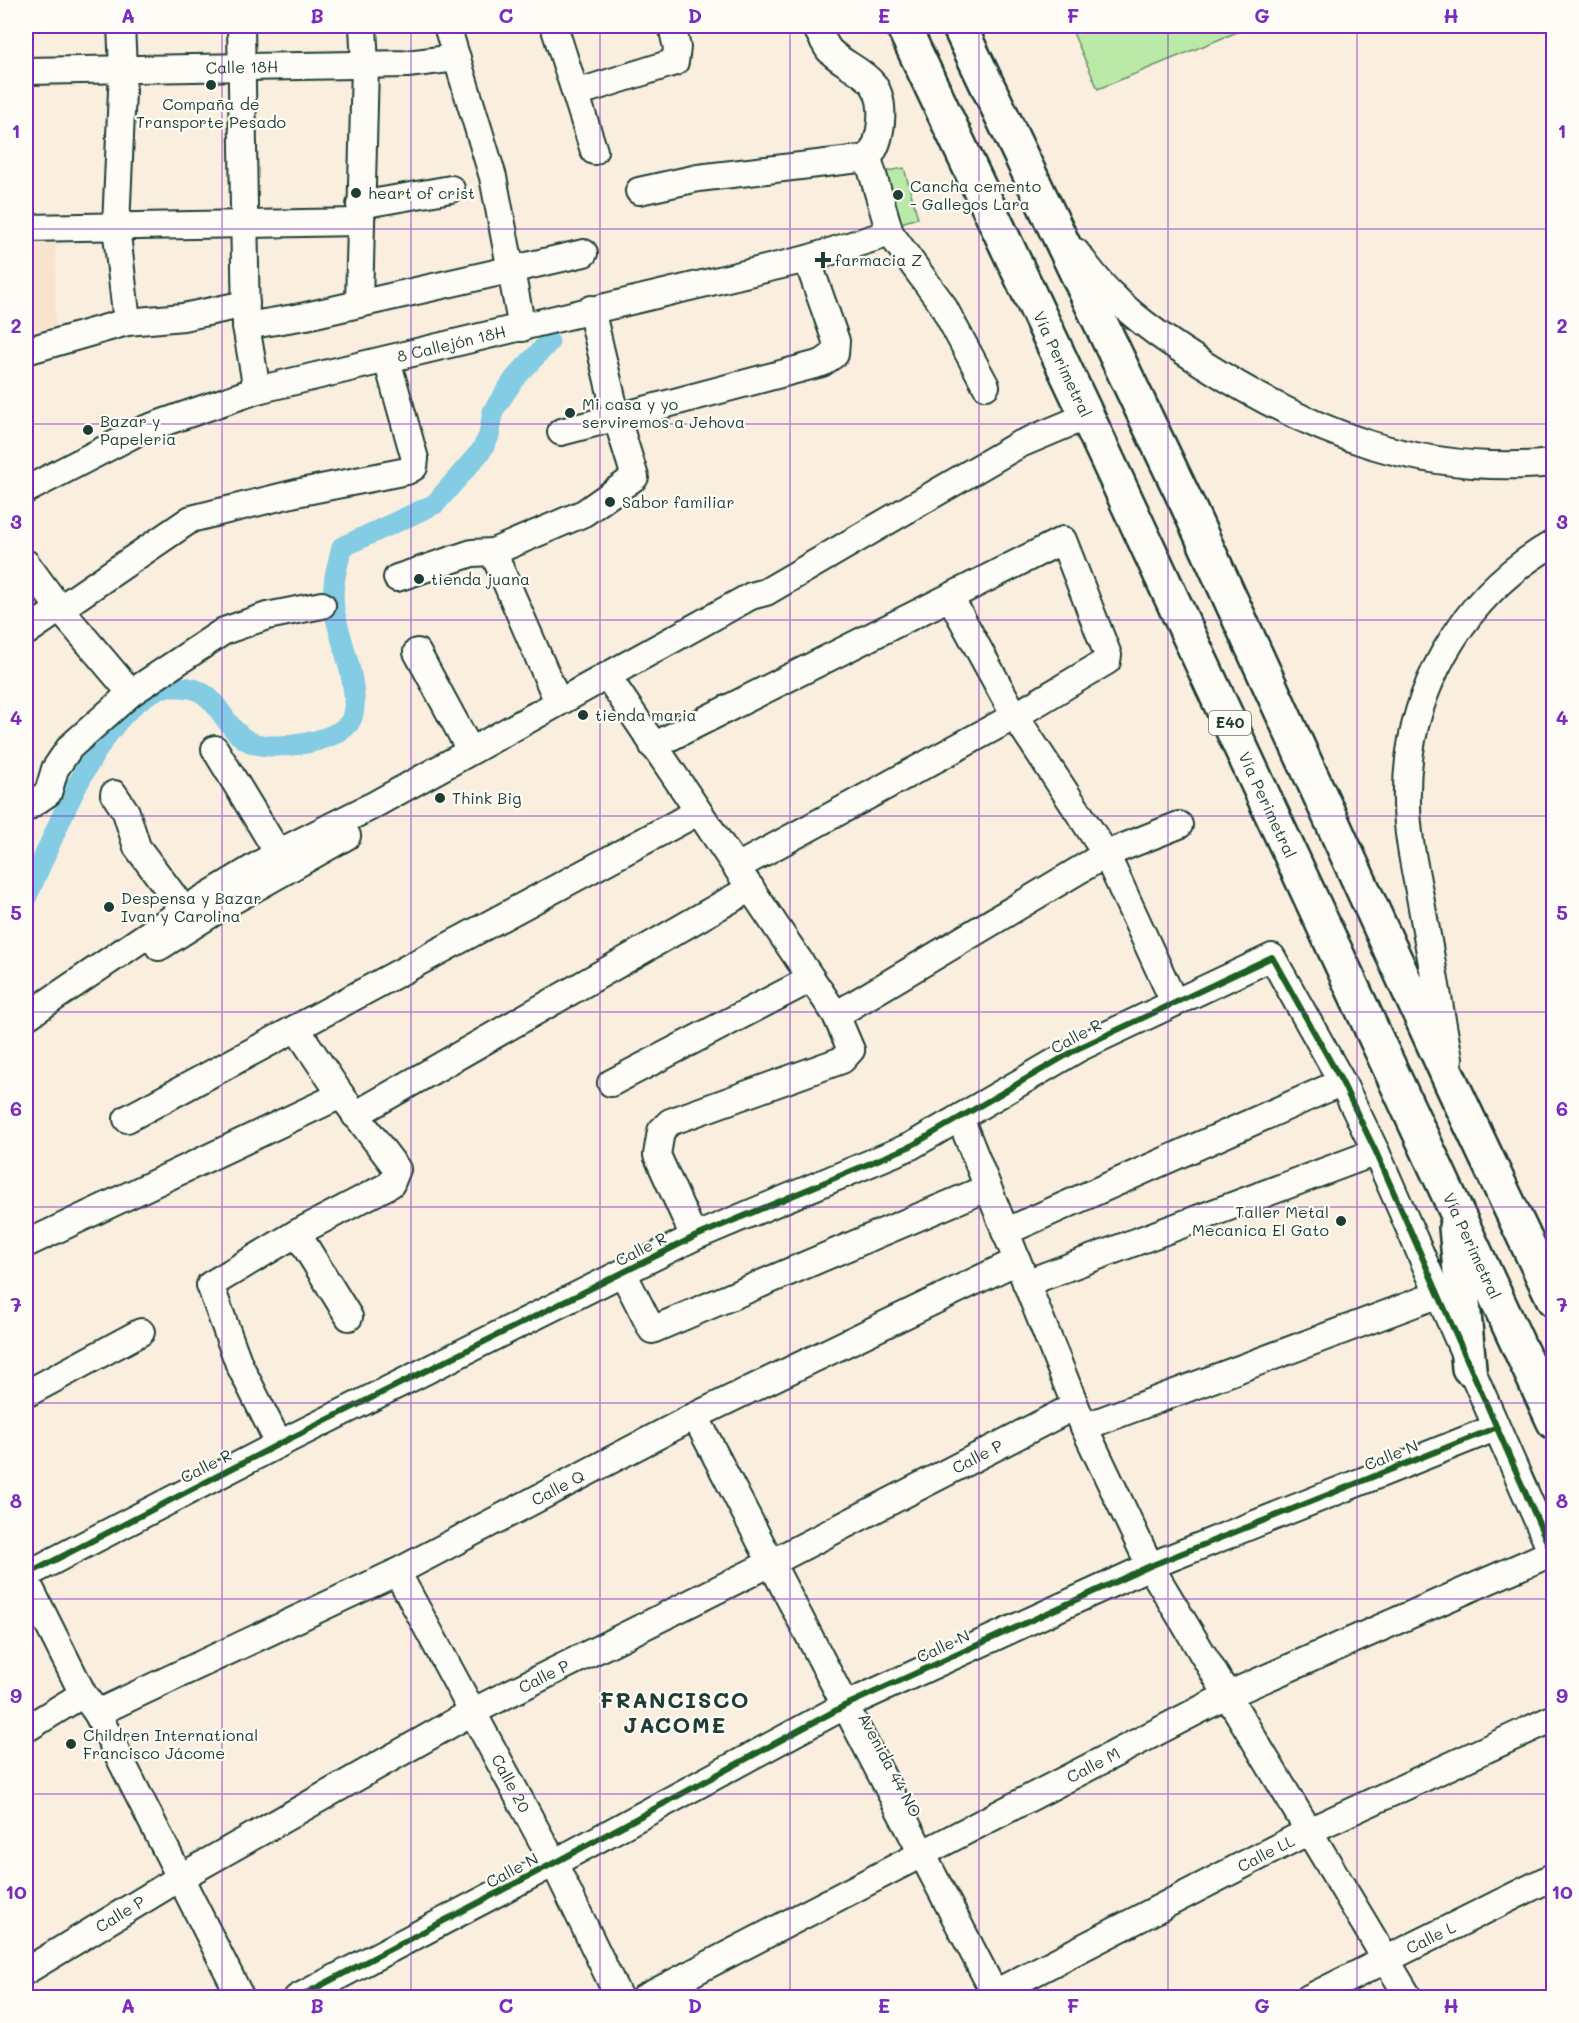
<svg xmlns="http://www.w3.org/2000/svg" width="1579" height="2023" font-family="Mali,sans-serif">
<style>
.built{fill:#f8e4cc}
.green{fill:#bae9a8;stroke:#6c936e;stroke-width:1.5}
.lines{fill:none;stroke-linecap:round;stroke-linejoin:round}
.canal{stroke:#83cce4;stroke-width:21}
.minor-casing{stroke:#1f3d34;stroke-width:30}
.highway-casing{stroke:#1f3d34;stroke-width:38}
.minor{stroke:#fdfcf7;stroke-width:26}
.highway{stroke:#fdfcf7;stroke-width:33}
.cycleway-casing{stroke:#fdfcf7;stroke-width:10}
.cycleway{stroke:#1b5e20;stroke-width:6}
.grid{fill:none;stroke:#7b2cbf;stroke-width:1.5;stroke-opacity:0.55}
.poi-dot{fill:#1f3d34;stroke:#fdfcf7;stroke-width:2}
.labels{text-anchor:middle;stroke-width:4.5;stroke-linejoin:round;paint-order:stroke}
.shield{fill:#fdfcf7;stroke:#62766e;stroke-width:1.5}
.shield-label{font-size:15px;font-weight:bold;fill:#1f3d34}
.street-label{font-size:16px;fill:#1f3d34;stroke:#fdfcf7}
.poi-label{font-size:16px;fill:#1f3d34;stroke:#fdfcf7;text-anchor:start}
.district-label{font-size:22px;font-weight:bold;letter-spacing:1.5px;fill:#1f3d34;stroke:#fdfcf7}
.neatline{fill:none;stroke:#7b2cbf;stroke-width:2}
.grid-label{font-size:20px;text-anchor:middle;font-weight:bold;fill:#7b2cbf}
</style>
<rect width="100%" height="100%" fill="#faeede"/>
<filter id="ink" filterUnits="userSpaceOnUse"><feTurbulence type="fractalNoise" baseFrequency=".0167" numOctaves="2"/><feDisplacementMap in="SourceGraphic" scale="12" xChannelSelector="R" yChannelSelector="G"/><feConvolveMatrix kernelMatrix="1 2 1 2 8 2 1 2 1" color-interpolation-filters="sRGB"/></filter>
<g filter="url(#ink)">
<path class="built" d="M 56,237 L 55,332 L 26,339 L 26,238 Z"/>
<g class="green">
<path d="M 1070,26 L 1252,26 L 1098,89 Z"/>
<path d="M 904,168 L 918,218 L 894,225 L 877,173 Z"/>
</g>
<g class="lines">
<path class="canal" d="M 26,898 C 54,839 96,714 160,688 C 165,686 173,687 178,687 C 220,686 219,727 250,742 C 271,752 340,743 351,720 C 363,694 339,638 334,609 C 331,587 337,567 342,547 L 435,504 L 481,451 L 489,436 L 493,411 L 515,378 L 549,342"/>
<g class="minor-casing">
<g id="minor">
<path d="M 121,26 L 123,68 L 116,226 L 127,322"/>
<path d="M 241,26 L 246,326 L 257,390"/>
<path d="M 447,26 L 493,177 L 522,328"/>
<path d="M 554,26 L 594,151"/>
<path d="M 815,26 C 820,33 824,43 829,50 C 841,63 862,70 873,84 C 887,103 882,142 868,158"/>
<path id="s1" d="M 26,71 L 407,64 L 457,58"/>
<path d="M 576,93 L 675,62 L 677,48 L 672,26"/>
<path d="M 639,191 L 698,178 L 868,158 L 890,233 L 942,304 L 986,386"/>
<path d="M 360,205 L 451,189"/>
<path d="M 26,228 L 360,222"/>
<path d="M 1076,252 C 1087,266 1098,282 1111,294 C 1139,323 1172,344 1205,365 C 1314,434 1422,476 1554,463"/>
<path d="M 359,303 L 365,66 L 363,26"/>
<path d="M 246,326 L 306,316 L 584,253"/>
<path d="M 26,351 L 127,322 L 183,317 L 246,304"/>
<path d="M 561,432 L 822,363 L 835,354 L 836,341 L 807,259"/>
<path id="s2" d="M 26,490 L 142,430 L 257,390 L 807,259 L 890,233"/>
<path d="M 26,563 L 59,608 L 131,693"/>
<path d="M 397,578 L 472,553 L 493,552"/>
<path d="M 950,597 L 1015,716 L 1106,854 L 1174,1002"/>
<path d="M 26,632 L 191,519 L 296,493 L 407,471 L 414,467 L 415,459 L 387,360"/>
<path d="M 417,652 L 470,750"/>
<path d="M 614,686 L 836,1015 L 851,1050 L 842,1060 L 670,1122 L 661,1131 L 657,1155 L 694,1237"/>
<path d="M 558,702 L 493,552 L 584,513 L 635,477 L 617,419 L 591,309"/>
<path d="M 653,746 L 1063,540 L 1108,655 L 1107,661 L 1015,716 L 737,867"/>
<path d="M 215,749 L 278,853"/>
<path d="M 114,794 L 126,812 L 137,847 L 184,910"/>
<path d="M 26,808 L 48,793 L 55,769 L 70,747 L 131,693 L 224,631 L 267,616 L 322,605"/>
<path d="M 159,947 L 225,905 L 347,836"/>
<path d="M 836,1015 L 1106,854 L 1179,825"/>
<path d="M 26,1017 L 184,910 L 278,853 L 372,806 L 751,596 L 766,592 L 1018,445 L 1087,416"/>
<path d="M 296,1028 L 341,1095"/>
<path d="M 1449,1059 C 1440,1006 1430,954 1421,902 C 1415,869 1407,836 1407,803 C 1404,695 1461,596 1554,543"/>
<path d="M 611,1083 L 811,979"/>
<path d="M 355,1115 L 751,888"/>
<path d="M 960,1118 L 1084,1427 L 1150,1566 L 1409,1998"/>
<path d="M 127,1119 L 696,813"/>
<path d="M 1005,1232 L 1342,1082"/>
<path d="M 297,1233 L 349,1317"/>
<path d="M 26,1244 L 341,1095 L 397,1169 L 391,1184 L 297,1233 L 210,1285 L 239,1364 L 279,1444"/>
<path d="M 623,1273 L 652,1330 L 987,1188"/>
<path d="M 1026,1283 L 1376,1152"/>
<path d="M 26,1394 L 141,1332"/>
<path d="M 695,1416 L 997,1998"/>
<path d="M 1084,1427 L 1437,1295"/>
<path id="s3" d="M 397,1572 L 554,1863 L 619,1998"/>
<path d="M 26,1575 L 279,1444 L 694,1237 L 911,1146 L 1079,1048 L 1272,957 L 1342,1082 L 1376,1152 L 1554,1558"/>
<path d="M 26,1580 L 83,1694 L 97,1713 L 241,1998"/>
<path id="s4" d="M 97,1713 L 397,1572 L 695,1416 L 1017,1261"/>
<path d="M 26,1729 L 83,1694"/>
<path id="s5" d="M 26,1971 L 181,1877 L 474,1711 L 771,1563 L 1075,1406"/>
<path d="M 297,1998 L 554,1863 L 844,1706 L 1150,1566 L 1495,1428"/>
<path id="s6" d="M 644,1998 L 1230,1694 L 1551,1553"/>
<path id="s7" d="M 985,1998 L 1311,1830 L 1554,1718"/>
<path id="s8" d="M 1309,1998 L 1554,1876"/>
</g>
</g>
<g class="highway-casing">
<g id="highway">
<path id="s9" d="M 903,26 L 1087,416 L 1554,1422"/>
<path d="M 959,26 L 1187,504 L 1455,1091 L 1554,1300"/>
<path d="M 1456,1227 L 1469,1368"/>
</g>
</g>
<use href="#minor" class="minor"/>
<use href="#highway" class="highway"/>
<g class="cycleway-casing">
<g id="cycleway">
<path d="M 26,1575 L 279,1444 L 694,1237 L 911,1146 L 1079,1048 L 1272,957 L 1342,1082 L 1376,1152 L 1554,1558"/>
<path d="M 297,1998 L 554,1863 L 844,1706 L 1150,1566 L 1495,1428"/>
</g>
</g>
<use href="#cycleway" class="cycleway"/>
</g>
</g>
<path class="grid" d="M 222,26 L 222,1998M 411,26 L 411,1998M 600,26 L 600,1998M 790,26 L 790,1998M 979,26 L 979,1998M 1168,26 L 1168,1998M 1357,26 L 1357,1998M 26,229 L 1554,229M 26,424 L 1554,424M 26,620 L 1554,620M 26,816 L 1554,816M 26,1012 L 1554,1012M 26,1207 L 1554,1207M 26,1403 L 1554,1403M 26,1599 L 1554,1599M 26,1794 L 1554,1794"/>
<g class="poi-dot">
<circle cx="211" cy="85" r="6"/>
<circle cx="356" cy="193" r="6"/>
<circle cx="898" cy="195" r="6"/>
<path d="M820 251h6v6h6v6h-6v6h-6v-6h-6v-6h6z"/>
<circle cx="570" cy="413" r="6"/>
<circle cx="88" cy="430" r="6"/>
<circle cx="610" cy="502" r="6"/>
<circle cx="419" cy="579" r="6"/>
<circle cx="583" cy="715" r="6"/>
<circle cx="440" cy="798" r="6"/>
<circle cx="109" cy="907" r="6"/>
<circle cx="1341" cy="1221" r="6"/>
<circle cx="71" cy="1744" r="6"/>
</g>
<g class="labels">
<rect class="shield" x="1209" y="711" width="42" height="24" rx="4.5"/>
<g class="shield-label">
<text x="1230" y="728">E40</text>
</g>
<g class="street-label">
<text dy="6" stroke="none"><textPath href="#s1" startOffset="216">Calle 18H</textPath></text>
<text dy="6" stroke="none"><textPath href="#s2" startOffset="452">8 Callejón 18H</textPath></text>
<text dy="6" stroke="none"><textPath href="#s9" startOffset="374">Vía Perimetral</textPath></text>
<text dy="6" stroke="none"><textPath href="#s9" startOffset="860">Vía Perimetral</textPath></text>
<text transform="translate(1076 1036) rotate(-28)" y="6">Calle R</text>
<text dy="6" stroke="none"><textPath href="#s9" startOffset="1346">Vía Perimetral</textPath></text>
<text transform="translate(641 1249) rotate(-27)" y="6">Calle R</text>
<text transform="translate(1391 1455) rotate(-22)" y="6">Calle N</text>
<text dy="6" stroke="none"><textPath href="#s5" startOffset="1082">Calle P</textPath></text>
<text transform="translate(206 1466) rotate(-27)" y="6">Calle R</text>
<text dy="6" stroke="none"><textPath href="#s4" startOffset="513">Calle Q</textPath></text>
<text transform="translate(943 1646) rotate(-25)" y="6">Calle N</text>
<text dy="6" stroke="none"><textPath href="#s5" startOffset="596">Calle P</textPath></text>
<text transform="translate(890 1765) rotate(62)" y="6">Avenida 44 NO</text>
<text dy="6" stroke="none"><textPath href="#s6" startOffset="506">Calle M</textPath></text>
<text dy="6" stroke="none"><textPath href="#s3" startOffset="240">Calle 20</textPath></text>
<text dy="6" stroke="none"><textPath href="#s7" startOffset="316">Calle LL</textPath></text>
<text transform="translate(512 1870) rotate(-28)" y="6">Calle N</text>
<text dy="6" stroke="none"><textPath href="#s5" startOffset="110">Calle P</textPath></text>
<text dy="6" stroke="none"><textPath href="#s8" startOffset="136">Calle L</textPath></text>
</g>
<g class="poi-label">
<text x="211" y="110" text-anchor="middle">Compaña de<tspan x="211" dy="18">Transporte Pesado</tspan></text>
<text x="910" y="192">Cancha cemento<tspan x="910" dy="18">- Gallegos Lara</tspan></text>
<text x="368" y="199">heart of crist</text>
<text x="835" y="266">farmacia Z</text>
<text x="582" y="410">Mi casa y yo<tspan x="582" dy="18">serviremos a Jehova</tspan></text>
<text x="100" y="427">Bazar y<tspan x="100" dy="18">Papeleria</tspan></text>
<text x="622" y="508">Sabor familiar</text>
<text x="431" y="585">tienda juana</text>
<text x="595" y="721">tienda maria</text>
<text x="452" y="804">Think Big</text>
<text x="121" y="904">Despensa y Bazar<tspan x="121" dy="18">Ivan y Carolina</tspan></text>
<text x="1329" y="1218" text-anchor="end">Taller Metal<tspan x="1329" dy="18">Mecanica El Gato</tspan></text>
<text x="83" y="1741">Children International<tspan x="83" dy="18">Francisco Jácome</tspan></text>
</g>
<g class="district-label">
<text x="675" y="1708">FRANCISCO<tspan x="675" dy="25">JACOME</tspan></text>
</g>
</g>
<rect width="1579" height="2023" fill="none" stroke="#fdfcf7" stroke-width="66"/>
<rect x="33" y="33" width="1513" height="1957" class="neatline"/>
<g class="grid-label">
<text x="128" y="23">A</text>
<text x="317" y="23">B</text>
<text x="506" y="23">C</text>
<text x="695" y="23">D</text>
<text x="884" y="23">E</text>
<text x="1073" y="23">F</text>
<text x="1262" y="23">G</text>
<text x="1451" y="23">H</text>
<text x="16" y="138">1</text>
<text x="1562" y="138">1</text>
<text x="16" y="333">2</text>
<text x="1562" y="333">2</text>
<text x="16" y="529">3</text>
<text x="1562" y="529">3</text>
<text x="16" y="725">4</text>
<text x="1562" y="725">4</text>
<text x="16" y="920">5</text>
<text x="1562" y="920">5</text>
<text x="16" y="1116">6</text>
<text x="1562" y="1116">6</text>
<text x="16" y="1312">7</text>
<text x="1562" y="1312">7</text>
<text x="16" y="1508">8</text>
<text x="1562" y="1508">8</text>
<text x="16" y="1703">9</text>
<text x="1562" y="1703">9</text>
<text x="16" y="1899">10</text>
<text x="1562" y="1899">10</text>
<text x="128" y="2013">A</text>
<text x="317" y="2013">B</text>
<text x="506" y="2013">C</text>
<text x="695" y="2013">D</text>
<text x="884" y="2013">E</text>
<text x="1073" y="2013">F</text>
<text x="1262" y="2013">G</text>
<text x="1451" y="2013">H</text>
</g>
</svg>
